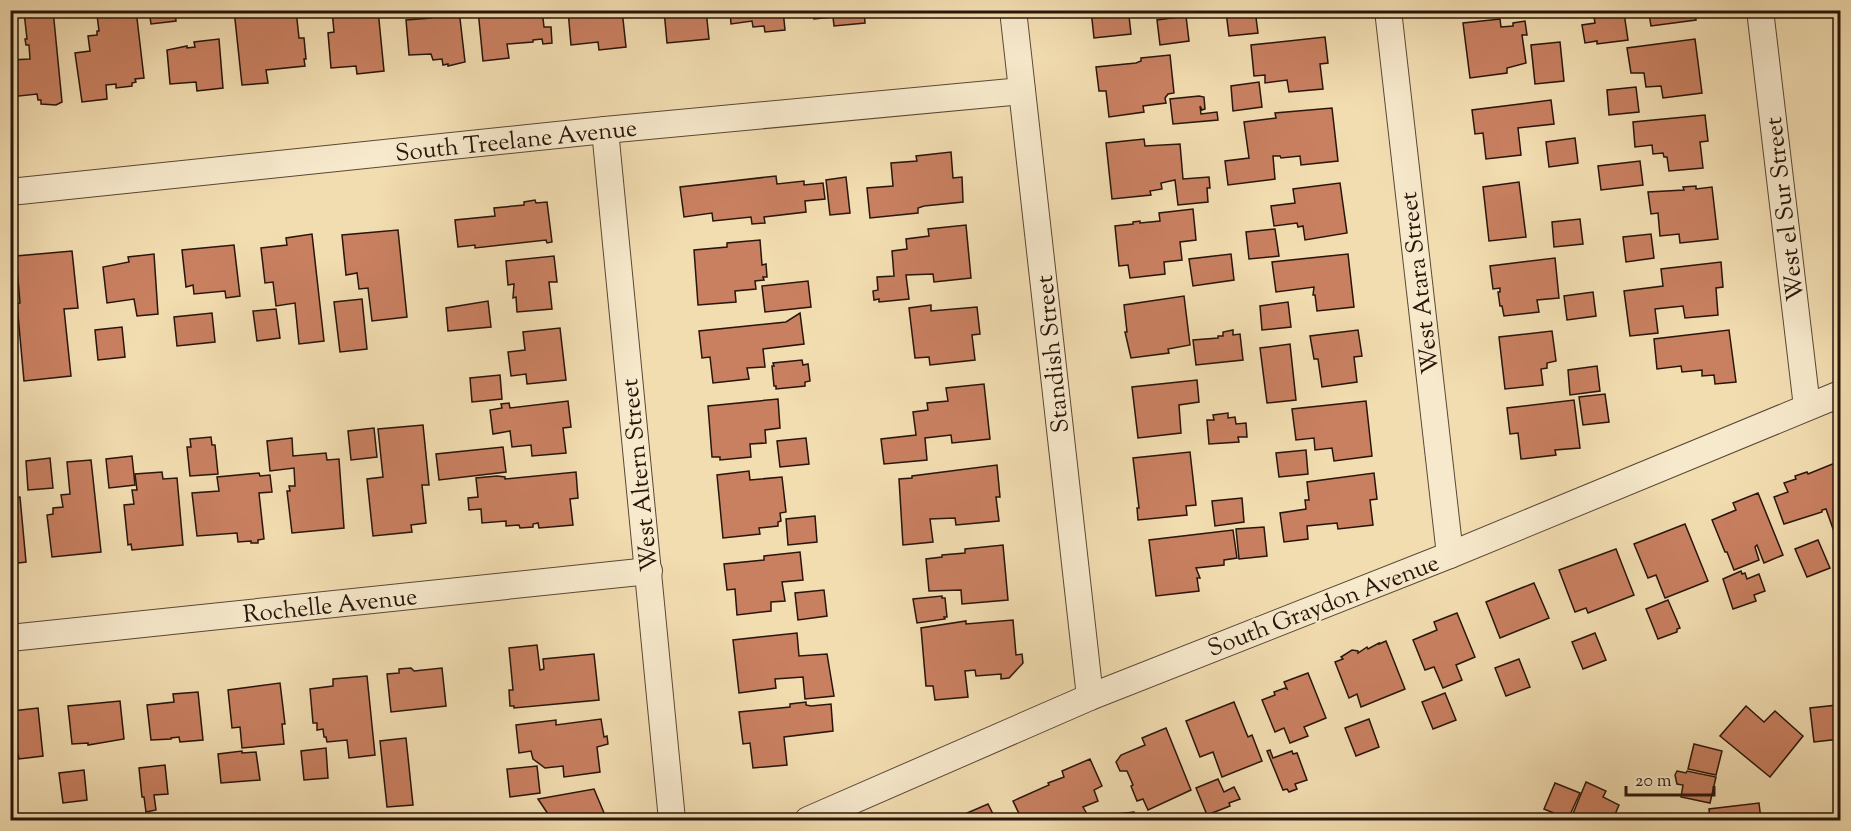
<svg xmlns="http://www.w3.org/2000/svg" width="1851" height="831" font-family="'Sorts Mill Goudy',serif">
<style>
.building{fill:#c98061;stroke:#28150a;stroke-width:1.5}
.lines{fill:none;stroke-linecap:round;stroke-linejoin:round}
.street-casing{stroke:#5a4734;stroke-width:28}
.street{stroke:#f7e9cc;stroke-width:26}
.labels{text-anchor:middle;stroke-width:5;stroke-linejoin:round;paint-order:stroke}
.street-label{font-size:24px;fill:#28150a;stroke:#f7e9cc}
</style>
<rect width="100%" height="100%" fill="#f2ddb1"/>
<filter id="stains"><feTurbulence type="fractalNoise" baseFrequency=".00333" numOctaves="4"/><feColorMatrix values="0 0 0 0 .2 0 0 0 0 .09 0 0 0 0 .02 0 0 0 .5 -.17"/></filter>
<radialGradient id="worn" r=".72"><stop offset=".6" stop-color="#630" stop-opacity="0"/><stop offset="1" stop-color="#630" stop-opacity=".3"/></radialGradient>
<g class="building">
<path d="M 26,10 L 53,10 L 62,102 L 56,105 L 41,104 L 41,100 L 38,100 L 37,94 L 10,97 L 10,60 L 30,59 L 29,45 L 26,45 L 25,39 L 27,39 L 24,12 Z"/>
<path d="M 136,10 L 144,78 L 135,79 L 136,82 L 132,83 L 132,86 L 116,88 L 116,84 L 106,85 L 107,99 L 82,102 L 75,53 L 90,51 L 88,36 L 97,35 L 97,31 L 99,31 L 97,15 Z"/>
<path d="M 149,10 L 175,10 L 176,21 L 151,24 Z"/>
<path d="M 234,10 L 296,10 L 299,38 L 304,38 L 306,59 L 304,59 L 305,66 L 266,70 L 268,83 L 242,85 Z"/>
<path d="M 332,10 L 378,10 L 384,71 L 357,74 L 356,66 L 331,68 L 328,33 L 334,32 Z"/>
<path d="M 427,10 L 459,10 L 465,62 L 448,66 L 448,64 L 443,65 L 442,59 L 433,60 L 431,54 L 409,55 L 406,20 L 431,18 L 430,12 Z"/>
<path d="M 478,10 L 542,10 L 544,27 L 551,27 L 552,43 L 543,44 L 542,39 L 533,40 L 533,42 L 507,44 L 509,58 L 483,61 Z"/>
<path d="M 568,10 L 622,10 L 626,47 L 599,50 L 598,42 L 571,45 Z"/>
<path d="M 664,10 L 706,10 L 709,39 L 667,43 Z"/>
<path d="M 730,10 L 783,10 L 785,30 L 765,32 L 764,26 L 753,27 L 752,21 L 731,24 Z"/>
<path d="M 813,10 L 864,10 L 865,23 L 834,26 L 833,17 L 814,19 Z"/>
<path d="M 1091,10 L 1131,10 L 1132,16 L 1129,16 L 1131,34 L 1094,38 Z"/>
<path d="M 1230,10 L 1255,10 L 1258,33 L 1229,36 L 1226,12 Z"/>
<path d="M 1283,10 L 1320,10 L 1320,12 L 1283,16 Z"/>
<path d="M 1627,10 L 1695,10 L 1696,20 L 1651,26 L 1649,14 L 1628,17 Z"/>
<path d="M 1624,13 L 1628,40 L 1597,44 L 1597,41 L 1585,43 L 1582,25 L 1595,23 L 1594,17 Z"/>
<path d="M 1186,16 L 1189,41 L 1160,45 L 1157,20 Z"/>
<path d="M 1500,19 L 1501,27 L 1513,26 L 1513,23 L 1525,21 L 1527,35 L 1522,35 L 1526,63 L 1507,68 L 1507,73 L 1470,78 L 1463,23 Z"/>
<path d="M 1840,27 L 1840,54 L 1837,54 L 1834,28 Z"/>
<path d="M 1325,37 L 1328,63 L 1320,64 L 1323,89 L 1289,92 L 1287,80 L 1265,83 L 1265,75 L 1254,76 L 1251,45 Z"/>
<path d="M 219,39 L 223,88 L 197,91 L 196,82 L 170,84 L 167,50 L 187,46 L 187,48 L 195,47 L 194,42 Z"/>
<path d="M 1695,39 L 1702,93 L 1663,98 L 1661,86 L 1646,87 L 1644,73 L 1631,73 L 1627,48 Z"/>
<path d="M 1560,42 L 1564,81 L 1535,84 L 1531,45 Z"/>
<path d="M 1170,55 L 1174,93 L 1168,94 L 1165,98 L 1166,103 L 1143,106 L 1144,112 L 1109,117 L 1106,91 L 1099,91 L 1096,67 L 1136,63 L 1141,61 L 1141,58 Z"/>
<path d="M 1259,82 L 1262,107 L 1233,111 L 1231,86 Z"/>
<path d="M 1636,87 L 1639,112 L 1609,115 L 1607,90 Z"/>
<path d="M 1199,96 L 1204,97 L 1205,109 L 1202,110 L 1200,106 L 1201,114 L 1217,112 L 1218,120 L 1173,124 L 1170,99 Z"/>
<path d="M 1551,100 L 1554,124 L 1518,128 L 1521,155 L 1486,159 L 1483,133 L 1475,134 L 1472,110 Z"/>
<path d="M 1332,108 L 1338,161 L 1301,165 L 1300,156 L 1281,158 L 1280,156 L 1273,156 L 1275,179 L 1228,185 L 1225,161 L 1249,158 L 1244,122 L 1276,118 L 1275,113 Z"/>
<path d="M 1705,115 L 1708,141 L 1700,142 L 1703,168 L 1669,171 L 1667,157 L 1664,157 L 1663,153 L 1653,154 L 1652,145 L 1635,147 L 1633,122 Z"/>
<path d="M 1575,138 L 1578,163 L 1549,167 L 1546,142 Z"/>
<path d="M 1144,139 L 1145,146 L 1180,144 L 1183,179 L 1209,177 L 1210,188 L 1207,188 L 1208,202 L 1178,205 L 1175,180 L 1161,183 L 1162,189 L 1150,191 L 1151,195 L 1112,199 L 1106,143 Z"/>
<path d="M 951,152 L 953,178 L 962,177 L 963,202 L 924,206 L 918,208 L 918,213 L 870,218 L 867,188 L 893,186 L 891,163 L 917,161 L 916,156 Z"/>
<path d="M 1640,161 L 1643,185 L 1601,190 L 1598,166 Z"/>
<path d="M 776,176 L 777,184 L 804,181 L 804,185 L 823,183 L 825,199 L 805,201 L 806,212 L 764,217 L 765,223 L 752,224 L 751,217 L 713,221 L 712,213 L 684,217 L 680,187 Z"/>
<path d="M 846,177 L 850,213 L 830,215 L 826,180 Z"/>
<path d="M 1519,182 L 1526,237 L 1489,241 L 1483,187 Z"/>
<path d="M 1340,183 L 1347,233 L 1305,240 L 1303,226 L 1298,227 L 1297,223 L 1274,226 L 1271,206 L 1295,203 L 1293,189 Z"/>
<path d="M 1696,186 L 1696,189 L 1712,187 L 1718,239 L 1680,243 L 1679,234 L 1660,236 L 1658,213 L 1651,214 L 1648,192 L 1684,190 L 1683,187 Z"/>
<path d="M 535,200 L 536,203 L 547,202 L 552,242 L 547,243 L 546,240 L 475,248 L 475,245 L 458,247 L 455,220 L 495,216 L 494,208 L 524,205 L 524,202 Z"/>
<path d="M 1193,209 L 1196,240 L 1180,242 L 1182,260 L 1164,262 L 1165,274 L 1130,278 L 1128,265 L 1119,266 L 1115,226 L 1133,224 L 1133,222 L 1140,221 L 1140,223 L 1160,221 L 1159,213 Z"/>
<path d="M 1580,219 L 1583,244 L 1554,247 L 1552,222 Z"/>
<path d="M 966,225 L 971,278 L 934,282 L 933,274 L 906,275 L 909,299 L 879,302 L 879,299 L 874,300 L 873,291 L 878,290 L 877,277 L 894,276 L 892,251 L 907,249 L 906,239 L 929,236 L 928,229 Z"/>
<path d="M 1275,229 L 1279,256 L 1249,259 L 1246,232 Z"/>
<path d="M 398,230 L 407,317 L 372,321 L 368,288 L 359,289 L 357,273 L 346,275 L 342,235 Z"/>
<path d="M 312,234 L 324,341 L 299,344 L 295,303 L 276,306 L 273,282 L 265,283 L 261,248 L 287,245 L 286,238 Z"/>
<path d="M 1651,234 L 1654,258 L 1626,262 L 1623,237 Z"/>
<path d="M 760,240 L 762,265 L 766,264 L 767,277 L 763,277 L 764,280 L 755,281 L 756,289 L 735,291 L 736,302 L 698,305 L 694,250 L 727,247 L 727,243 Z"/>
<path d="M 234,245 L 240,296 L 226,298 L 225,291 L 194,294 L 193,285 L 186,287 L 182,250 Z"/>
<path d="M 72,251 L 78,308 L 64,309 L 71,376 L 24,381 L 17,304 L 20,303 L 16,256 Z"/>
<path d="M 154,254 L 158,314 L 137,316 L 134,299 L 107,303 L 103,267 L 129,262 L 128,257 Z"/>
<path d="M 1231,254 L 1234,280 L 1193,286 L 1189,259 Z"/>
<path d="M 1348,254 L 1354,307 L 1317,311 L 1315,295 L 1313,295 L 1314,287 L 1276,292 L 1272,262 Z"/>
<path d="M 554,256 L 557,282 L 549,282 L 552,309 L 517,312 L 516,297 L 513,298 L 514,284 L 508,285 L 506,261 Z"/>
<path d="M 1555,258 L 1559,298 L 1537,300 L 1539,312 L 1504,316 L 1502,306 L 1500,306 L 1498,292 L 1500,292 L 1500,288 L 1493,289 L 1490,266 Z"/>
<path d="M 1721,262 L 1723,287 L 1716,288 L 1718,315 L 1685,318 L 1683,306 L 1655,309 L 1658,333 L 1630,336 L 1624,291 L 1663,286 L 1661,269 Z"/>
<path d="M 808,281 L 811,307 L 765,312 L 762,286 Z"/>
<path d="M 1593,292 L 1596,316 L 1567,320 L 1564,296 Z"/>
<path d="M 1184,296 L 1190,345 L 1168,349 L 1169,353 L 1131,358 L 1125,332 L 1127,332 L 1124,305 Z"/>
<path d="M 362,299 L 367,349 L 340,352 L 334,302 Z"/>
<path d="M 488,301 L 491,327 L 448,331 L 446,308 Z"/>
<path d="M 1288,302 L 1291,327 L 1262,330 L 1260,306 Z"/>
<path d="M 931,305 L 931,311 L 977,307 L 980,334 L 972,335 L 975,360 L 930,365 L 929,357 L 915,358 L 909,308 Z"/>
<path d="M 276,309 L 280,338 L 257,341 L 253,311 Z"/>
<path d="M 212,313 L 215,342 L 177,346 L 174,317 Z"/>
<path d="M 800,313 L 804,344 L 763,349 L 765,367 L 747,368 L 749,379 L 713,383 L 710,357 L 702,358 L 699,331 L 786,322 Z"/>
<path d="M 122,327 L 125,357 L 98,360 L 95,330 Z"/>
<path d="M 560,328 L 566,380 L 527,384 L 526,374 L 511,376 L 508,352 L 525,350 L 523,332 Z"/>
<path d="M 1233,330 L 1233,335 L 1240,334 L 1243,360 L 1196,365 L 1193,340 L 1218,338 L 1218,336 L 1223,336 L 1223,332 Z"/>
<path d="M 1358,330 L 1362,356 L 1354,357 L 1357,382 L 1322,387 L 1318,359 L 1314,359 L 1310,336 Z"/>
<path d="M 1729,330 L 1736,382 L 1715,384 L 1714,375 L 1702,376 L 1702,370 L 1682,372 L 1681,366 L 1657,369 L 1654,339 Z"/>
<path d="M 1552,331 L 1556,361 L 1547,363 L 1547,368 L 1541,369 L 1543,385 L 1505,389 L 1499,337 Z"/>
<path d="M 10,339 L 13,339 L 16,368 L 10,369 Z"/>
<path d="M 1290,344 L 1296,400 L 1267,403 L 1260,348 Z"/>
<path d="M 802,360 L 803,365 L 808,364 L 810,381 L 805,382 L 805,386 L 776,389 L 776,386 L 774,386 L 772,366 L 774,366 L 773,363 Z"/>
<path d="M 1597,366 L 1600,391 L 1570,395 L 1568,370 Z"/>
<path d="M 500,375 L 502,399 L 472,402 L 470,378 Z"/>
<path d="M 1197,380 L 1199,402 L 1179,405 L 1181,433 L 1138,438 L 1132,387 Z"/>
<path d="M 984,384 L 990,439 L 952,443 L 951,435 L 925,438 L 927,460 L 884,464 L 881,439 L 916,435 L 913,412 L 928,410 L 927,403 L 948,401 L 946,388 Z"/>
<path d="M 1605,394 L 1609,422 L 1583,425 L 1579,397 Z"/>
<path d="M 778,399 L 780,428 L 765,430 L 766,443 L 750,444 L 751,457 L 720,460 L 720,457 L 712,457 L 708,406 Z"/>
<path d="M 1574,400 L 1580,448 L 1555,450 L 1556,455 L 1521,459 L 1518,433 L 1510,434 L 1507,408 Z"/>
<path d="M 568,401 L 571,427 L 563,428 L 566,453 L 532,456 L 531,445 L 512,447 L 510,431 L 493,434 L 490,410 L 502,408 L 501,404 L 509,403 L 510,408 Z"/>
<path d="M 1366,401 L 1372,456 L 1334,461 L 1332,448 L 1315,450 L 1314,438 L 1296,440 L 1292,409 Z"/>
<path d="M 1228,413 L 1228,418 L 1235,417 L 1236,424 L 1246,423 L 1247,437 L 1238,437 L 1239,442 L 1209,444 L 1207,420 L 1214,420 L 1213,415 Z"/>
<path d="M 423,425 L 429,485 L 422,485 L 426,523 L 411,525 L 412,532 L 373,536 L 367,479 L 383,477 L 378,429 Z"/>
<path d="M 374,428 L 377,457 L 351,460 L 348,431 Z"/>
<path d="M 211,437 L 212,445 L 215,445 L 218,474 L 190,476 L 187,447 L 191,447 L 190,439 Z"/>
<path d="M 292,438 L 293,456 L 326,453 L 327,460 L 339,459 L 344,528 L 292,533 L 287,491 L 290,491 L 289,486 L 295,486 L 294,468 L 270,471 L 267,441 Z"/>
<path d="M 806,438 L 809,464 L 780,467 L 777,441 Z"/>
<path d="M 503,447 L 506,472 L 439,480 L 436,454 Z"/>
<path d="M 1306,450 L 1308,474 L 1279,477 L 1276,453 Z"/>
<path d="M 1190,452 L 1196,505 L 1186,506 L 1187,515 L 1138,520 L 1137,508 L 1139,508 L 1133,458 Z"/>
<path d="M 132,456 L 135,485 L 109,488 L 106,459 Z"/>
<path d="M 50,458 L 53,488 L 28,490 L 26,461 Z"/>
<path d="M 91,460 L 101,552 L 52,557 L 47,515 L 53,514 L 53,508 L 63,507 L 61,495 L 70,494 L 67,462 Z"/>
<path d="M 1835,463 L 1840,476 L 1840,542 L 1838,543 L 1826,509 L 1822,510 L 1822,512 L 1784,524 L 1774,497 L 1788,492 L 1784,483 L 1796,479 L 1795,476 L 1807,472 L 1808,474 Z"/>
<path d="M 997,465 L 1000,497 L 996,497 L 999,521 L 956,525 L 955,518 L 930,519 L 933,542 L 903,545 L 899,479 L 912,478 L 912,476 Z"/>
<path d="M 749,471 L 750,480 L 782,477 L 786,512 L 780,513 L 781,521 L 778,522 L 778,526 L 759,528 L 760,534 L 723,538 L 717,475 Z"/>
<path d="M 162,472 L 163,479 L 177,478 L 183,545 L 132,550 L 131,544 L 128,545 L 124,505 L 134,504 L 132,490 L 137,490 L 135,474 Z"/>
<path d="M 576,472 L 578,498 L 570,499 L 573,525 L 539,528 L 538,523 L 533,524 L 533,527 L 520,528 L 519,525 L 506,526 L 506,521 L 482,523 L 481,509 L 469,510 L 468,498 L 478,497 L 476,478 L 497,476 L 505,477 L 505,479 Z"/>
<path d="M 259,473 L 260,476 L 270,475 L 272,492 L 259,493 L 264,539 L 258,540 L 258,543 L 251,543 L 251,541 L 238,542 L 237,533 L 197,536 L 192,493 L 219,491 L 217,477 Z"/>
<path d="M 1374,473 L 1377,499 L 1370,500 L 1373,525 L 1338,529 L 1337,523 L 1307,526 L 1308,539 L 1284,542 L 1280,513 L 1306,509 L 1305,500 L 1309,500 L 1307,482 Z"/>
<path d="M 1758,493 L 1783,555 L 1764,563 L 1757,545 L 1755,547 L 1759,560 L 1734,570 L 1727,552 L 1725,552 L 1712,520 L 1736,510 L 1733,503 Z"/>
<path d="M 20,497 L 26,562 L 10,564 L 10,498 Z"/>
<path d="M 1242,498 L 1244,522 L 1215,526 L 1212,501 Z"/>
<path d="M 815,516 L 817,542 L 788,545 L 786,519 Z"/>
<path d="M 1685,524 L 1708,581 L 1665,598 L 1656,575 L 1648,578 L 1634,544 Z"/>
<path d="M 1264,527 L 1267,556 L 1239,559 L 1236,529 Z"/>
<path d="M 1233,530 L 1237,558 L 1224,560 L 1224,565 L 1196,568 L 1200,578 L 1197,578 L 1199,591 L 1156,596 L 1149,540 Z"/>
<path d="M 1818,540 L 1830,568 L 1807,577 L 1795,549 Z"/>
<path d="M 1003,545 L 1008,600 L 962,604 L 961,590 L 929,591 L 926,559 L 942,557 L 942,555 L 965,553 L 965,549 Z"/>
<path d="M 1616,549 L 1634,595 L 1588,613 L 1586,608 L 1575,612 L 1559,570 Z"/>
<path d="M 800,552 L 803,580 L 782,582 L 785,601 L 771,602 L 771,611 L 737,615 L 735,589 L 727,590 L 724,564 L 764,560 L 764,556 Z"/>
<path d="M 1741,571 L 1742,574 L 1745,573 L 1747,579 L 1759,574 L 1765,591 L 1754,595 L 1756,601 L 1733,609 L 1723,579 Z"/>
<path d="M 1534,583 L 1549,618 L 1500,638 L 1486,602 Z"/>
<path d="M 824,590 L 827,616 L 798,620 L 795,593 Z"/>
<path d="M 942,596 L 942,598 L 945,598 L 947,617 L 944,617 L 945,619 L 917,623 L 913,599 Z"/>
<path d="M 1668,600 L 1680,628 L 1677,629 L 1677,632 L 1658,639 L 1646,609 Z"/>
<path d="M 1457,613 L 1475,657 L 1456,665 L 1462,680 L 1443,688 L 1434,667 L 1425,670 L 1413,640 L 1437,630 L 1434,622 Z"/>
<path d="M 1013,620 L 1016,655 L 1022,654 L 1023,663 L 1009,678 L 1001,679 L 1001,674 L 976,676 L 975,670 L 965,671 L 968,697 L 935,700 L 933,686 L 926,686 L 921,628 L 966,621 L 966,624 Z"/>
<path d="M 797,633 L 799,656 L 827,654 L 834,696 L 805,699 L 803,677 L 775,679 L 776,688 L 739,693 L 733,640 Z"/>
<path d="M 1595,633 L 1606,660 L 1583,669 L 1572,642 Z"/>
<path d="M 1386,641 L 1405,689 L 1361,707 L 1357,694 L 1349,698 L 1335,662 L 1343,659 L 1341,657 L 1352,650 L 1358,651 L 1358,653 L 1367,647 L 1368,649 L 1379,643 L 1379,644 Z"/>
<path d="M 537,645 L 540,670 L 544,669 L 543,659 L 594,654 L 599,700 L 514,708 L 514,706 L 510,706 L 509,690 L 513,690 L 509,648 Z"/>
<path d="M 1519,659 L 1530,687 L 1506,696 L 1495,668 Z"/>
<path d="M 411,668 L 414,671 L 442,668 L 446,706 L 391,712 L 387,674 L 399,673 L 399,669 Z"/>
<path d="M 1308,673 L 1326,718 L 1304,727 L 1308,736 L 1290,743 L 1284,728 L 1275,732 L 1262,700 L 1275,695 L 1274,692 L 1285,688 L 1287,689 L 1284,682 Z"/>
<path d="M 367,676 L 375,755 L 349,758 L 347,740 L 327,742 L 326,737 L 324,737 L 323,729 L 317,730 L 317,723 L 313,723 L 310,689 L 333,686 L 333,679 Z"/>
<path d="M 280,683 L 285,724 L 282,724 L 284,744 L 242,748 L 240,727 L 232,728 L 228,690 Z"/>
<path d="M 1840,689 L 1840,739 L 1814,742 L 1810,708 L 1837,705 L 1835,690 Z"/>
<path d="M 198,692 L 203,740 L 180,742 L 179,737 L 171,738 L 171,739 L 151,740 L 147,705 L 174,702 L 173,694 Z"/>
<path d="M 1445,693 L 1456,720 L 1433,729 L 1422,702 Z"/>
<path d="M 120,701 L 124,739 L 88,745 L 88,743 L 72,744 L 68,706 Z"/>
<path d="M 806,702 L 806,705 L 811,706 L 831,704 L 833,731 L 784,737 L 787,765 L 753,768 L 750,743 L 743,744 L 739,712 L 790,707 L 790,704 Z"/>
<path d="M 1234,702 L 1248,737 L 1252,735 L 1262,761 L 1222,777 L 1213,752 L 1200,757 L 1186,721 Z"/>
<path d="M 1746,706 L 1764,722 L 1775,711 L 1803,736 L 1770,777 L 1720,736 Z"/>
<path d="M 38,708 L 43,756 L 19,759 L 18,754 L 10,754 L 12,711 Z"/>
<path d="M 601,719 L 604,737 L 607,736 L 608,744 L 597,747 L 600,772 L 564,777 L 563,766 L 545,768 L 533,759 L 531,751 L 519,753 L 516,725 L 556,720 L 556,725 Z"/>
<path d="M 1369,719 L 1379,747 L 1356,756 L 1345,728 Z"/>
<path d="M 1166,728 L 1191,790 L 1148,810 L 1143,799 L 1137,801 L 1131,786 L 1133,785 L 1127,771 L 1120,771 L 1116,762 L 1121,755 L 1145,745 L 1142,738 Z"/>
<path d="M 406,738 L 413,805 L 387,807 L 380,741 Z"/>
<path d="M 1694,744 L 1722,751 L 1716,775 L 1688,769 Z"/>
<path d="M 326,748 L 328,778 L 304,780 L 301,751 Z"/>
<path d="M 1270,750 L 1273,758 L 1292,751 L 1293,754 L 1297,753 L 1307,780 L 1295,784 L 1297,789 L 1289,792 L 1287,789 L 1283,790 L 1267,751 Z"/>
<path d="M 242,751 L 242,753 L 256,752 L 260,780 L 221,783 L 218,754 Z"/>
<path d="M 1090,759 L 1102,786 L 1094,790 L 1098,801 L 1083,807 L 1087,814 L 1072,820 L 1022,820 L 1013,801 L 1049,785 L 1048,783 L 1064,777 L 1062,771 Z"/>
<path d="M 165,765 L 168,794 L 154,795 L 156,810 L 146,812 L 144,797 L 142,797 L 139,768 Z"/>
<path d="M 537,766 L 540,793 L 510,797 L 507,769 Z"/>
<path d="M 84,770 L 87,800 L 63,803 L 59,773 Z"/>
<path d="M 1677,771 L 1686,773 L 1687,771 L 1716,777 L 1710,803 L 1681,797 L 1683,785 L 1677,784 L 1675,775 Z"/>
<path d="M 1218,779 L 1224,792 L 1234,787 L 1240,799 L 1229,803 L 1230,806 L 1207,815 L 1196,788 Z"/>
<path d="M 1586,782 L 1606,791 L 1603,797 L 1619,805 L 1613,819 L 1602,814 L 1599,820 L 1583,820 L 1572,816 Z"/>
<path d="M 1555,783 L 1580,793 L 1568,819 L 1544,809 Z"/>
<path d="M 594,789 L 607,820 L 542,820 L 550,817 L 538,799 Z"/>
<path d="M 1759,803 L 1761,820 L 1710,820 L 1709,809 Z"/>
<path d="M 988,804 L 996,820 L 951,820 Z"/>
<path d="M 1134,812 L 1135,820 L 1110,820 L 1109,815 Z"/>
</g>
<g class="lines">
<g class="street-casing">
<g id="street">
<path d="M 1013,10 L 1090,697"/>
<path d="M 1388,10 L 1450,555"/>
<path d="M 1760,10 L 1807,407"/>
<path d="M 605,130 L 672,820"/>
<path d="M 10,192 L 605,130 L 1022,91"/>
<path d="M 10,638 L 649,571"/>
<path d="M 808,820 L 1090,697 L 1450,555 L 1840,394"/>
</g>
</g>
<use href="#street" class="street"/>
</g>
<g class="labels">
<g class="street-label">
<text transform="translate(516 140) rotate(-6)" y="8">South Treelane Avenue</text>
<text transform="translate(1784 209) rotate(-97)" y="8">West el Sur Street</text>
<text transform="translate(1419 283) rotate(-97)" y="8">West Atara Street</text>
<text transform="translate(1052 354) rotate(-96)" y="8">Standish Street</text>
<text transform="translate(639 475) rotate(-96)" y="8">West Altern Street</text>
<text transform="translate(330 605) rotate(-6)" y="8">Rochelle Avenue</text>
<text transform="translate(1323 605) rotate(-21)" y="8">South Graydon Avenue</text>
</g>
</g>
<rect width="1851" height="831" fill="none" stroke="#f2ddb1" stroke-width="36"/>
<rect x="12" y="12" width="1827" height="807" fill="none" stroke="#28150a" stroke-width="3"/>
<rect x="18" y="18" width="1815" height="795" fill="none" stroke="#28150a" stroke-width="1.5"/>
<path d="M1626 786v9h88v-9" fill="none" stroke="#28150a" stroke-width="3"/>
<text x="1635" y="786" font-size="18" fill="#28150a" stroke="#f7e9cc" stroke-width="4.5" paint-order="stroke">20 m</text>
<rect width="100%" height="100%" filter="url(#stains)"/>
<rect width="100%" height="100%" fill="url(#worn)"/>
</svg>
